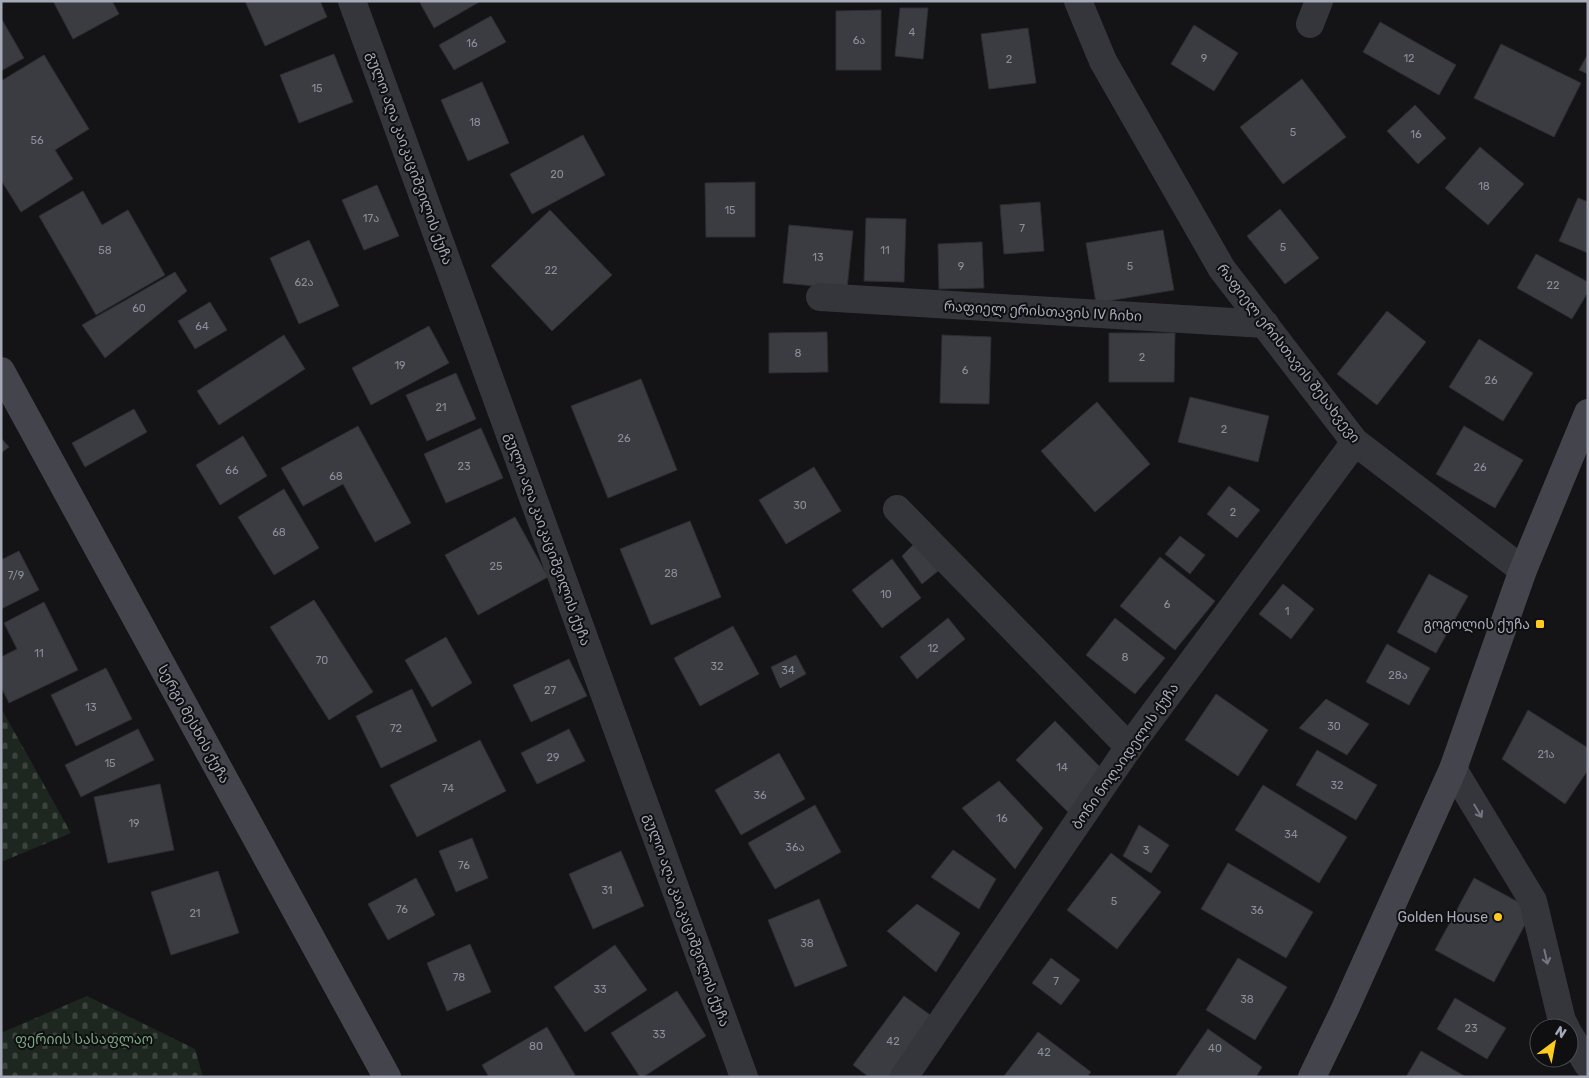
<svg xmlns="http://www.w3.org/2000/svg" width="1589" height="1078" font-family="Rubik,'Noto Sans Georgian',sans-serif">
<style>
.cemetery{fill:url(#cemetery-stones)}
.building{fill:#3b3c41;stroke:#2e2e32}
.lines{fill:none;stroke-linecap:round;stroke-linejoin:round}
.street{stroke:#35353c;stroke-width:28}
.secondary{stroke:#43444c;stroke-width:28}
.oneway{stroke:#737580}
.poi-dot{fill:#ffcb23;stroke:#0f0f11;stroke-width:2}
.labels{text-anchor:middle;stroke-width:4;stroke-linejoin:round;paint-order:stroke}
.number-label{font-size:11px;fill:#8a8e9a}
.street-label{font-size:14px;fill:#a5a9b8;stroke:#0f0f11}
.poi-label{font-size:14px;fill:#a5a9b8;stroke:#0f0f11;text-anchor:end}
.park-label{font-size:14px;fill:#7aa581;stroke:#0f0f11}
</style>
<defs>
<pattern id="cemetery-stones" width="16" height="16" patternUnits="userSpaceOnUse" patternTransform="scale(1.25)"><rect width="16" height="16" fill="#1e2620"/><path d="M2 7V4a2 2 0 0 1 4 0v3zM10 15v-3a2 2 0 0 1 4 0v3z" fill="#3c433e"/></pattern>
</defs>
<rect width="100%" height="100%" fill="#141416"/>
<g class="cemetery">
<path d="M 1,708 L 71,833 L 1,862 Z"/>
<path d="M 87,996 L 195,1049 L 203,1077 L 1,1077 L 1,1033 Z"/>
</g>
<g class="building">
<path d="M 53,1 L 112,1 L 119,14 L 73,39 Z"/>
<path d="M 245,1 L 320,1 L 327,17 L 265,46 Z"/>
<path d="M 419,1 L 481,1 L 434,28 Z"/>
<path d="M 900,8 L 928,8 L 923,59 L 895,56 Z"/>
<path d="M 881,10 L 881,70 L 836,70 L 836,11 Z"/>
<path d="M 491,16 L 506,42 L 454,70 L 439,45 Z"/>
<path d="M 1,18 L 24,58 L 1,71 Z"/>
<path d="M 1380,22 L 1456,65 L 1439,95 L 1363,52 Z"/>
<path d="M 1194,25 L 1238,53 L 1214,91 L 1171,64 Z"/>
<path d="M 1028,28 L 1036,83 L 989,89 L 981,34 Z"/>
<path d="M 1501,44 L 1581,83 L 1554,137 L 1474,98 Z"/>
<path d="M 334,54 L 353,102 L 299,123 L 280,75 Z"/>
<path d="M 1588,54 L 1588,74 L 1579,70 Z"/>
<path d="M 44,55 L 89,129 L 55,150 L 73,179 L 21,212 L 1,180 L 1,81 Z"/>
<path d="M 1302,79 L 1346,137 L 1283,184 L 1240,127 Z"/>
<path d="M 482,82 L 509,143 L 468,161 L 441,100 Z"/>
<path d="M 1415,105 L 1446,138 L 1418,164 L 1387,131 Z"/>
<path d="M 583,135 L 605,175 L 532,214 L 510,174 Z"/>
<path d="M 1480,147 L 1524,184 L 1488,225 L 1445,188 Z"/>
<path d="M 755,182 L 755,237 L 706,237 L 705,183 Z"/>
<path d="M 377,185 L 399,236 L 364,250 L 342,200 Z"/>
<path d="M 83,191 L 102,225 L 128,210 L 165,275 L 96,315 L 39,216 Z"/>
<path d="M 1578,198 L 1588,202 L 1588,253 L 1559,241 Z"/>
<path d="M 1040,202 L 1044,251 L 1004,254 L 1000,205 Z"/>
<path d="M 1280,209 L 1319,258 L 1285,284 L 1247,236 Z"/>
<path d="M 550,210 L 612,275 L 552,331 L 491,266 Z"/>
<path d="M 866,218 L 906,219 L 904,282 L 864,281 Z"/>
<path d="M 789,225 L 853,231 L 847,289 L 783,283 Z"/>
<path d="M 1163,230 L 1174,290 L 1096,303 L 1086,243 Z"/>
<path d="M 309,240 L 339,306 L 299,324 L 270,258 Z"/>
<path d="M 982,242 L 984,288 L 939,289 L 938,244 Z"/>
<path d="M 1536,254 L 1588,282 L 1588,292 L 1572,319 L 1517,288 Z"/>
<path d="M 175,272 L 187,291 L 105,358 L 82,325 Z"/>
<path d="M 210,302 L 227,330 L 195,349 L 178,321 Z"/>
<path d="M 1387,311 L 1426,342 L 1377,405 L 1337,374 Z"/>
<path d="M 429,326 L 449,363 L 371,405 L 352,368 Z"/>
<path d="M 827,332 L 828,372 L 769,373 L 769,333 Z"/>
<path d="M 1109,333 L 1175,333 L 1174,382 L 1109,382 Z"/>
<path d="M 284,335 L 305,369 L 219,425 L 197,391 Z"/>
<path d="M 942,335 L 991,337 L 989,404 L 940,403 Z"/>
<path d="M 1479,339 L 1533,373 L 1503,421 L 1449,387 Z"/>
<path d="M 456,373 L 476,419 L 427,441 L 406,395 Z"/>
<path d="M 641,379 L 677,470 L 608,498 L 571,406 Z"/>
<path d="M 1190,397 L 1269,416 L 1258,462 L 1178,442 Z"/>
<path d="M 1097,402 L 1150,464 L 1095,512 L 1041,451 Z"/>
<path d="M 134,409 L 147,432 L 85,467 L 72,443 Z"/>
<path d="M 358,426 L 411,523 L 375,542 L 343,484 L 303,506 L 281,468 Z"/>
<path d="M 1464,426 L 1523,460 L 1495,508 L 1436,474 Z"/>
<path d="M 481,428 L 503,478 L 446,503 L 424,454 Z"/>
<path d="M 243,436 L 267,476 L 220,505 L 196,465 Z"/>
<path d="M 1,438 L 9,447 L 1,453 Z"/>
<path d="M 814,467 L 841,511 L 786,544 L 759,500 Z"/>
<path d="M 1229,486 L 1260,510 L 1237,538 L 1207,514 Z"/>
<path d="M 284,489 L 319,548 L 274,575 L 238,517 Z"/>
<path d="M 515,517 L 548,577 L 478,615 L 445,555 Z"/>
<path d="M 690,521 L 721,597 L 651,625 L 620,549 Z"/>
<path d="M 1180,536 L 1205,555 L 1190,574 L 1165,554 Z"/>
<path d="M 915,543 L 938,571 L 922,584 L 902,556 Z"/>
<path d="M 19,551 L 39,590 L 1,609 L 1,560 Z"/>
<path d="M 1160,557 L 1215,601 L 1175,650 L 1120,606 Z"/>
<path d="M 892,559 L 921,598 L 882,628 L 852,590 Z"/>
<path d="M 1429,574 L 1468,596 L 1436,653 L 1397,632 Z"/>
<path d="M 1283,584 L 1314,609 L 1291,639 L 1259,614 Z"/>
<path d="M 314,600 L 373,692 L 329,720 L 270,627 Z"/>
<path d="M 44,602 L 78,670 L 9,703 L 1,687 L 1,657 L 17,649 L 4,623 Z"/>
<path d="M 948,618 L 965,639 L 917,679 L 900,657 Z"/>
<path d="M 1115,618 L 1165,658 L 1135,694 L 1086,655 Z"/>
<path d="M 733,626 L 759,674 L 700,706 L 674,658 Z"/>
<path d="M 446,637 L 472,683 L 432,707 L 405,660 Z"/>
<path d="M 1387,644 L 1430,668 L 1409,705 L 1366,682 Z"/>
<path d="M 796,655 L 806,674 L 780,688 L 771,667 Z"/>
<path d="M 569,659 L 587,696 L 531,722 L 513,685 Z"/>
<path d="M 106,668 L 132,719 L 76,746 L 51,695 Z"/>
<path d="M 412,689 L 437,741 L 381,768 L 356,716 Z"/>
<path d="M 1216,694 L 1268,730 L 1238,776 L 1185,740 Z"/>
<path d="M 1326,699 L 1369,724 L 1347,755 L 1299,728 Z"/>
<path d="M 1528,710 L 1588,748 L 1588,770 L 1565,804 L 1502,759 Z"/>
<path d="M 1055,721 L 1107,774 L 1068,812 L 1016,760 Z"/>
<path d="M 138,729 L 154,760 L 81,797 L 65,765 Z"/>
<path d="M 569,729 L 585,761 L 537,784 L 521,753 Z"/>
<path d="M 480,740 L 506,791 L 417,837 L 390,785 Z"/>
<path d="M 1317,750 L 1377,785 L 1356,820 L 1296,785 Z"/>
<path d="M 779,753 L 805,799 L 741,835 L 715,790 Z"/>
<path d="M 999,781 L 1043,828 L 1015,869 L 962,808 Z"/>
<path d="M 160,784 L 174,850 L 108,863 L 94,797 Z"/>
<path d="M 1263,785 L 1347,837 L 1319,883 L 1235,830 Z"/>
<path d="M 815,805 L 841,852 L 775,889 L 748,843 Z"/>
<path d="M 1139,825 L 1169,845 L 1151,873 L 1123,856 Z"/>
<path d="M 472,838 L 488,878 L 456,892 L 439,851 Z"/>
<path d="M 953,850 L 996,879 L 979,909 L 931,877 Z"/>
<path d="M 621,851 L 644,906 L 593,929 L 569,874 Z"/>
<path d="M 1111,853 L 1161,892 L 1117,949 L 1067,910 Z"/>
<path d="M 1228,863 L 1313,912 L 1286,958 L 1201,909 Z"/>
<path d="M 218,871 L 239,933 L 171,955 L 151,892 Z"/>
<path d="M 416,878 L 435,915 L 388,940 L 368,904 Z"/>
<path d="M 1474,878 L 1533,910 L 1494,982 L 1435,950 Z"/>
<path d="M 819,899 L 847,966 L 795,987 L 768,920 Z"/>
<path d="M 917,904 L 960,933 L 936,972 L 887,931 Z"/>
<path d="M 470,944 L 491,992 L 447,1011 L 427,963 Z"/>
<path d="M 615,945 L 647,990 L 585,1032 L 554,987 Z"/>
<path d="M 1051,958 L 1080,980 L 1061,1005 L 1032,983 Z"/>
<path d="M 1238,958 L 1287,987 L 1255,1040 L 1206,1010 Z"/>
<path d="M 677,991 L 706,1036 L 643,1077 L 640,1077 L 611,1033 Z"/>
<path d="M 904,996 L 933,1017 L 889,1077 L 869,1077 L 853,1065 Z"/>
<path d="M 1455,998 L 1506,1028 L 1487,1059 L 1437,1029 Z"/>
<path d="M 547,1027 L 575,1075 L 572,1077 L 489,1077 L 482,1065 Z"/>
<path d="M 1208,1029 L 1262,1067 L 1256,1077 L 1175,1077 Z"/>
<path d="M 1038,1032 L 1091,1072 L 1087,1077 L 1004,1076 Z"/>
<path d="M 1421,1051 L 1466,1077 L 1406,1077 Z"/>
</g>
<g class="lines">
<g class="street">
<path d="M 352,1 L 744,1077"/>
<path d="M 1078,1 L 1103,61 L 1222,269 L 1355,442 L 1523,570"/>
<path d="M 1310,24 L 1319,1"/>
<path d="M 820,297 L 1265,324"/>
<path d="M 897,509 L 1129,747"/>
<path d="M 1453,769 L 1533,901 L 1562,1021 L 1566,1028"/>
<path d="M 1569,1034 L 1588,1065"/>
<path d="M 904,1077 L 1129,747 L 1355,442"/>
</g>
<g class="secondary">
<path d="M 1,371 L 387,1077"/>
<path d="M 1312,1077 L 1344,1011 L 1453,769 L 1523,570 L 1588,413"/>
</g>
</g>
<defs><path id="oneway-shaft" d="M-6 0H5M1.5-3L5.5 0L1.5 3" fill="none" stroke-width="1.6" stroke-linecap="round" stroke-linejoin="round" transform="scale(1.25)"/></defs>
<g class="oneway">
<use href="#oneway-shaft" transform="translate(1478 811) rotate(59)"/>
<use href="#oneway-shaft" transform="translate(1546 957) rotate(77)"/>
</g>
<g class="poi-dot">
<rect x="1535" y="619" width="10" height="10" rx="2.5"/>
<circle cx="1498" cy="917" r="5"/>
</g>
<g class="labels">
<g class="number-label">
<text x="912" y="36">4</text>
<text x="859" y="44">6ა</text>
<text x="472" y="47">16</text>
<text x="1204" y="62">9</text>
<text x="1409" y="62">12</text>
<text x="1009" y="63">2</text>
<text x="317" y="92">15</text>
<text x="475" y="126">18</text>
<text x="1293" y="136">5</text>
<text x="1416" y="138">16</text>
<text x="37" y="144">56</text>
<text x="557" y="178">20</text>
<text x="1484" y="190">18</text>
<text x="730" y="214">15</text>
<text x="371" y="222">17ა</text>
<text x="1022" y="232">7</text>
<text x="1283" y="251">5</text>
<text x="105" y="254">58</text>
<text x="885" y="254">11</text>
<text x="818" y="261">13</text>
<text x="961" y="270">9</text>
<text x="1130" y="270">5</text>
<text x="551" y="274">22</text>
<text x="304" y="286">62ა</text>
<text x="1553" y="289">22</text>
<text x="139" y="312">60</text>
<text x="202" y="330">64</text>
<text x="798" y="357">8</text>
<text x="1142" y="361">2</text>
<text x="400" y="369">19</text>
<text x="965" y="374">6</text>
<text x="1491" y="384">26</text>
<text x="441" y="411">21</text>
<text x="1224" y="433">2</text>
<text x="624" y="442">26</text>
<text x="464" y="470">23</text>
<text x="1480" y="471">26</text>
<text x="232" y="474">66</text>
<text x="336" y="480">68</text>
<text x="800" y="509">30</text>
<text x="1233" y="516">2</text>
<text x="279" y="536">68</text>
<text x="496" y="570">25</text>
<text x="671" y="577">28</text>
<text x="16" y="579">7/9</text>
<text x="886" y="598">10</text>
<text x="1167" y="608">6</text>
<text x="1287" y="615">1</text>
<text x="933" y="652">12</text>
<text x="39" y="657">11</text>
<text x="1125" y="661">8</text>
<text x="322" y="664">70</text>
<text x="717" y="670">32</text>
<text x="788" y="674">34</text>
<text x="1398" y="679">28ა</text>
<text x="550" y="694">27</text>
<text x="91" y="711">13</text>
<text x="1334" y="730">30</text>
<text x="396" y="732">72</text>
<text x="1546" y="758">21ა</text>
<text x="553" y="761">29</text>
<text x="110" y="767">15</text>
<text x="1062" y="771">14</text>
<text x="1337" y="789">32</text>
<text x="448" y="792">74</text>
<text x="760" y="799">36</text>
<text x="1002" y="822">16</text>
<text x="134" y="827">19</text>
<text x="1291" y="838">34</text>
<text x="795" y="851">36ა</text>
<text x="1146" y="854">3</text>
<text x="464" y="869">76</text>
<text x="607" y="894">31</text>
<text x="1114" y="905">5</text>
<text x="402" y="913">76</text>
<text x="1257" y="914">36</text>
<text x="195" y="917">21</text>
<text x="807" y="947">38</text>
<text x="459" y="981">78</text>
<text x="1056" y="985">7</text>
<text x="600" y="993">33</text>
<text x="1247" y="1003">38</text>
<text x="1471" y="1032">23</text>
<text x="659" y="1038">33</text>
<text x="893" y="1045">42</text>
<text x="536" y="1050">80</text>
<text x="1215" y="1052">40</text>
<text x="1044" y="1056">42</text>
</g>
<g class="street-label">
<text transform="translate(410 158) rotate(70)" y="5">გულო აღა კაიკაციშვილის ქუჩა</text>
<text transform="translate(1043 311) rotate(3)" y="5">რაფიელ ერისთავის IV ჩიხი</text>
<text transform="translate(1289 353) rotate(52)" y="5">რაფიელ ერისთავის შესახვევი</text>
<text transform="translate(548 539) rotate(70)" y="5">გულო აღა კაიკაციშვილის ქუჩა</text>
<text transform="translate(194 724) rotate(61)" y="5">სერგი მესხის ქუჩა</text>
<text transform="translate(1125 756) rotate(-55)" y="5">ბონი ნოღაიდელის ქუჩა</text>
<text transform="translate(687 920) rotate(70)" y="5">გულო აღა კაიკაციშვილის ქუჩა</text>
</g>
<g class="poi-label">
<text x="1530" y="629">გოგოლის ქუჩა</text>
<text x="1488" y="922">Golden House</text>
</g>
<g class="park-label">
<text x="84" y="1044">ფერიის სასაფლაო</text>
</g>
</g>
<rect width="1589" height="1078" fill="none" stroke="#a5a9b8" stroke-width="5"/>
<g transform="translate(1554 1043) rotate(32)"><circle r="24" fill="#0f0f11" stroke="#4b4d54"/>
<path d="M0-4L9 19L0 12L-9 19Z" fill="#ffcb23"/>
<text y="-8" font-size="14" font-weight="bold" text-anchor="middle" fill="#a5a9b8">N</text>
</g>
</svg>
